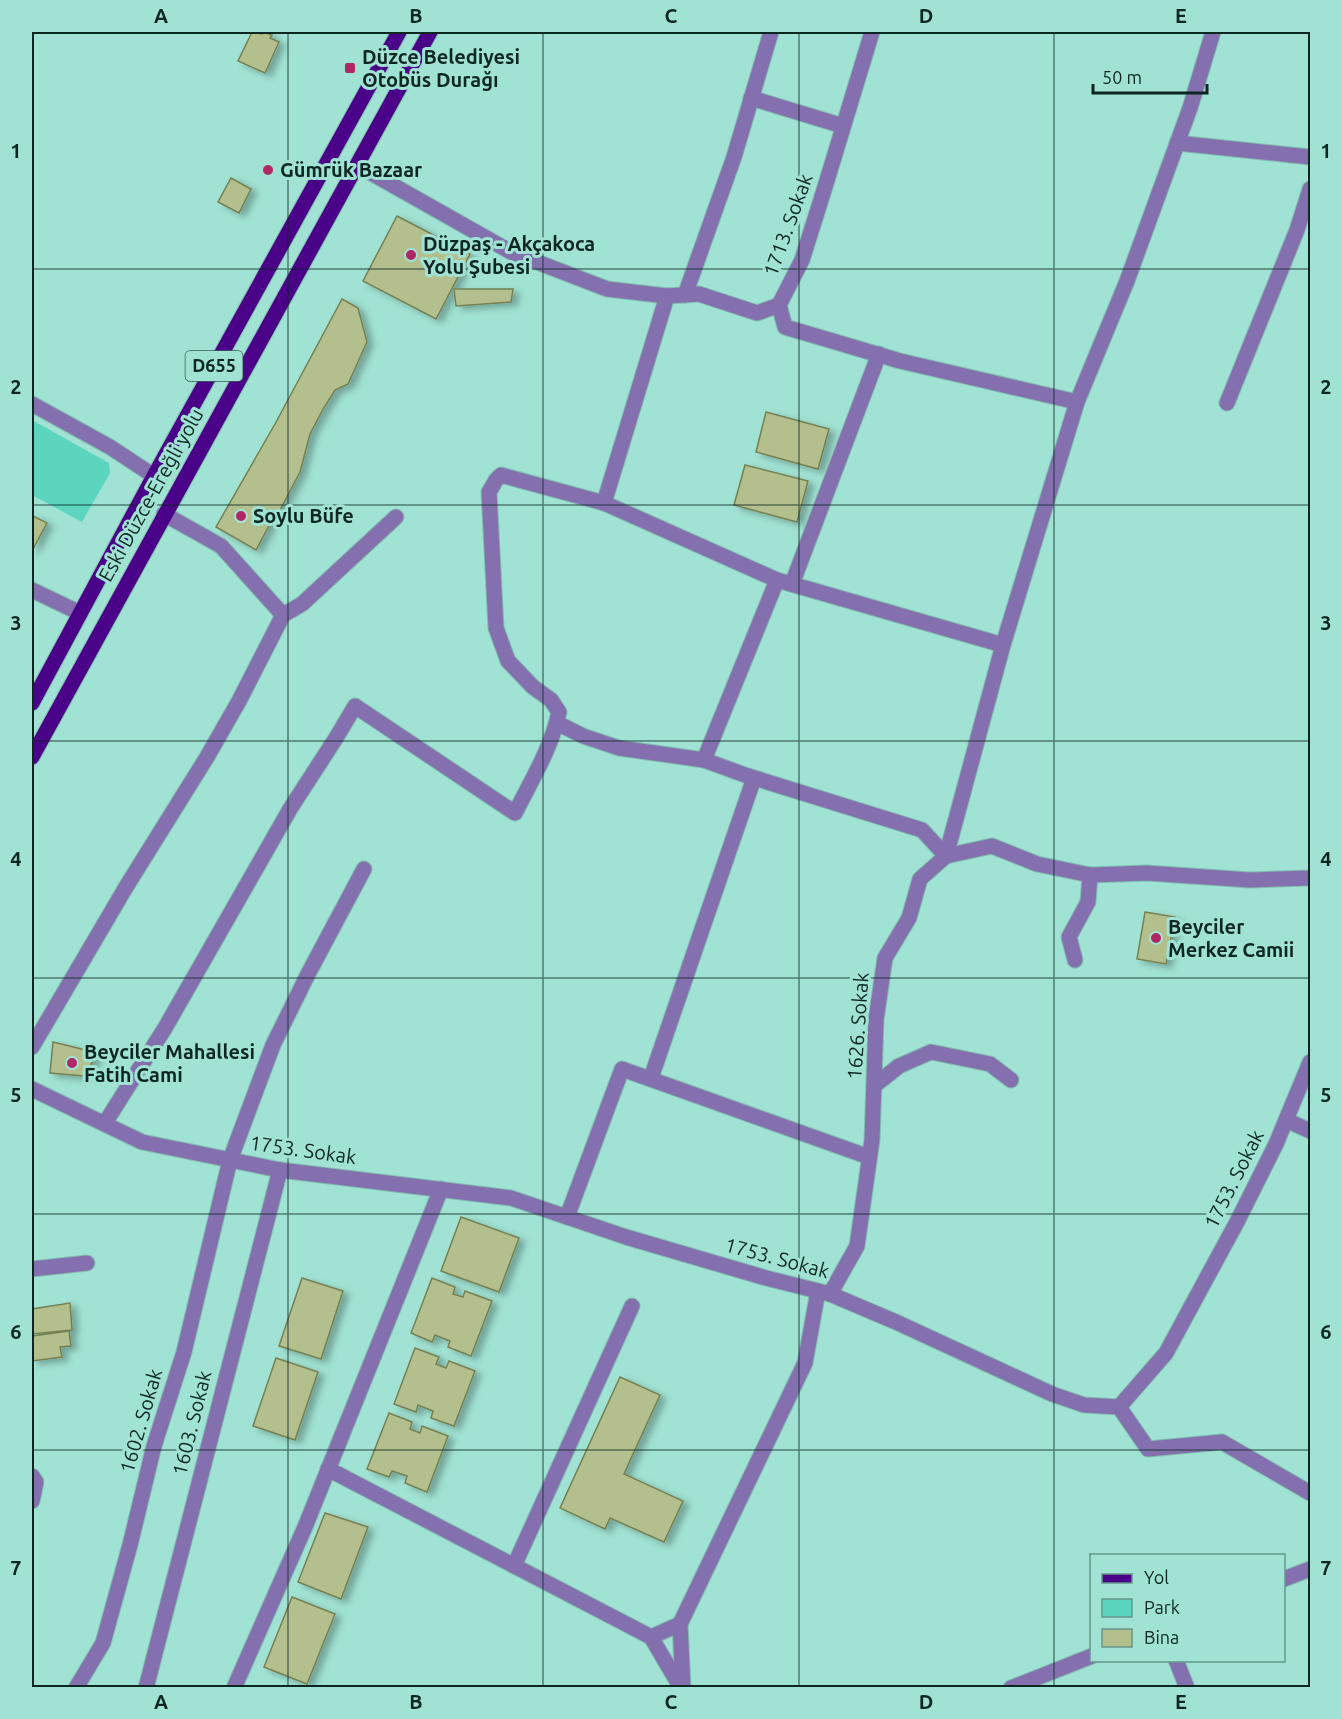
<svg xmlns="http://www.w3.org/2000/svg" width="1342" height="1719" font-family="Ubuntu,sans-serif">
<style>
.green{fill:#5bd5be}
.building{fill:#b3bf8d;stroke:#768051;stroke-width:1.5;filter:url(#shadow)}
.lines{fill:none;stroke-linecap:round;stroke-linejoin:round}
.minor-casing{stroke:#82bdb0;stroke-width:17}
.major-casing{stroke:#82bdb0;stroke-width:17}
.minor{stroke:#8570af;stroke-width:15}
.major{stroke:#4a0288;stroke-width:15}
.grid{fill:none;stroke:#0c2722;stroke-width:1.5;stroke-opacity:0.55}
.poi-dot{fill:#b12664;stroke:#a0e2d3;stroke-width:2}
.labels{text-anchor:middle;stroke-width:6;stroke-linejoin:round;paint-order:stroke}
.shield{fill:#a0e2d3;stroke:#385f57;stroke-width:1.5}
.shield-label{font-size:18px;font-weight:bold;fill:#0c2722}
.poi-label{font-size:20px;font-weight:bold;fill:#0c2722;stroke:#a0e2d3;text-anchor:start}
.street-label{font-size:20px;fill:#0c2722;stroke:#a0e2d3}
.neatline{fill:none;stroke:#0c2722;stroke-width:2}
.grid-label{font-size:20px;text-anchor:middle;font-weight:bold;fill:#0c2722}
</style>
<defs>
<filter id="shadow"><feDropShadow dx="6" dy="3.5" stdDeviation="3" flood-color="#0004"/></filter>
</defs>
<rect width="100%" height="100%" fill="#a0e2d3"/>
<path class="green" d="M 32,420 L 109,463 L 110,473 L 82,522 L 32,495 Z"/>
<g class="building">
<path d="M 252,32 L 262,34 L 263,32 L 272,35 L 270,38 L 279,42 L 265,73 L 238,61 Z"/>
<path d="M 231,178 L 251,189 L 239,213 L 218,202 Z"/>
<path d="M 397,216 L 470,254 L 436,319 L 363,281 Z"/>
<path d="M 454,289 L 513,289 L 511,302 L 456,306 Z"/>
<path d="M 342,299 L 358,308 L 367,342 L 348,384 L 335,390 L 323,409 L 310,434 L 300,472 L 280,510 L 272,520 L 256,550 L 216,527 L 275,424 Z"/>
<path d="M 766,412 L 829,429 L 818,469 L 756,452 Z"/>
<path d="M 745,465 L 808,481 L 797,522 L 734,505 Z"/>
<path d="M 33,516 L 47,523 L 32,551 L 32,518 Z"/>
<path d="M 1145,912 L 1175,917 L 1166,964 L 1137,959 Z"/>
<path d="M 53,1042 L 98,1053 L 84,1076 L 50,1073 Z"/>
<path d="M 461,1217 L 519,1238 L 499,1292 L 441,1271 Z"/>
<path d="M 302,1278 L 343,1291 L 321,1359 L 279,1346 Z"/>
<path d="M 432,1278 L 455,1287 L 453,1294 L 463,1297 L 465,1291 L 492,1301 L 471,1356 L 448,1347 L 450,1341 L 435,1335 L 432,1342 L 411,1333 Z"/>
<path d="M 70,1303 L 72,1330 L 32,1334 L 32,1309 Z"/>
<path d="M 69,1331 L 71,1346 L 60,1347 L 62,1357 L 32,1361 L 32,1336 Z"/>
<path d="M 415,1348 L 439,1357 L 436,1364 L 446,1368 L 449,1361 L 475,1371 L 454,1426 L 431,1418 L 433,1411 L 418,1405 L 416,1412 L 394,1404 Z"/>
<path d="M 276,1358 L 318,1372 L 295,1440 L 253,1426 Z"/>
<path d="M 620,1377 L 660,1395 L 624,1474 L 683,1501 L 664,1542 L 610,1518 L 605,1529 L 560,1508 Z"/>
<path d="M 389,1413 L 412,1422 L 410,1429 L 420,1433 L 422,1426 L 448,1436 L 427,1492 L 405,1483 L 407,1476 L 392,1471 L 389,1477 L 367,1469 Z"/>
<path d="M 325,1513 L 368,1527 L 341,1599 L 298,1582 Z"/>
<path d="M 292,1597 L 335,1614 L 307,1684 L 264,1667 Z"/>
</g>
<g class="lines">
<g class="minor-casing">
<g id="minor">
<path d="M 751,98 L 843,126"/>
<path d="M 1177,143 L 1310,157"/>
<path d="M 357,165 L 511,252 L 607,289 L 667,296 L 699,294 L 757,313 L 779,305 L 802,260 L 825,187 L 872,32"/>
<path d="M 685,295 L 734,157 L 771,32"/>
<path d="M 779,305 L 785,327 L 900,361 L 1077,402"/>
<path d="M 1227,403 L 1297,230 L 1310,189"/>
<path d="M 32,404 L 110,447 L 154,476"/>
<path d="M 604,503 L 667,296"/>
<path d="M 792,584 L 879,354"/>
<path d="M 32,590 L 80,613"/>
<path d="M 283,615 L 302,604 L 396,517"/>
<path d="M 557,723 L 583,736 L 619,748 L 704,760 L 745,775 L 922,830 L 946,856"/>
<path d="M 704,760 L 777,580"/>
<path d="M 946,856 L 1003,645 L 1077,402 L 1127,281 L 1190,108 L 1213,32"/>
<path d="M 1075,960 L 1069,937 L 1088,902 L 1090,875"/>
<path d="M 32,1047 L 126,887 L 207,757 L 239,701 L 283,615 L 221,546 L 164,514"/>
<path d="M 651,1078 L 754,778"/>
<path d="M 875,1085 L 899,1066 L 931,1052 L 990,1064 L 1011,1080"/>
<path d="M 32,1089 L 142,1142 L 280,1170 L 511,1198 L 626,1237 L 766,1278 L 830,1294 L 896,1322 L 1052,1394 L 1084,1405 L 1119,1407 L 1166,1353 L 1238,1220 L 1276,1144 L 1310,1062"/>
<path d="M 1286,1120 L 1310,1131"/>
<path d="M 105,1123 L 165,1028 L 290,809 L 336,738 L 355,706 L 515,813 C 531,781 552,747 559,712 L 551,700 L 533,687 L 508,661 L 496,628 L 489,492 L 496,480 L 501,475 L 604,503 L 777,580 L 1003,645"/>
<path d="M 567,1217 L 622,1069 L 869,1157"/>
<path d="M 32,1269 L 87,1263"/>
<path d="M 830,1294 L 857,1246 L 872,1140 L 876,1020 L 885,958 L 909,918 L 920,879 L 946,856 L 992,846 L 1037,864 L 1090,875 L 1147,873 L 1250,880 L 1310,878"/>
<path d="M 1119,1407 L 1148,1449 L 1222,1442 L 1310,1493"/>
<path d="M 328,1469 L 651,1637 L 681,1688"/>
<path d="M 32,1476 L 36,1482 L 32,1501"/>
<path d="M 514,1566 L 632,1306"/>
<path d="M 1284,1579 L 1310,1569"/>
<path d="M 651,1637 L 680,1624"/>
<path d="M 1176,1660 L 1187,1688"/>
<path d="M 76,1688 L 103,1643 L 130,1545 L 154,1446 L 184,1352 L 230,1160 L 273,1045 L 308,974 L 364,869"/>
<path d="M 146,1688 L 280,1170"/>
<path d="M 234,1688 L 305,1527 L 441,1189"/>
<path d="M 683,1688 L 680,1624 L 805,1363 L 818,1291"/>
<path d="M 1011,1688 L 1092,1656"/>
</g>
</g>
<g class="major-casing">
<g id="major">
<path d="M 32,703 L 154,476 L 399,32"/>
<path d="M 32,757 L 430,32"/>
</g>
</g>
<use href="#minor" class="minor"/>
<use href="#major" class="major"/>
</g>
<path class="grid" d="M 288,32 L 288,1688M 543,32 L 543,1688M 799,32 L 799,1688M 1054,32 L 1054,1688M 32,269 L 1310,269M 32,505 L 1310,505M 32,741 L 1310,741M 32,978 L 1310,978M 32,1214 L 1310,1214M 32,1450 L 1310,1450"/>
<g class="poi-dot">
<rect x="344" y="62" width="12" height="12" rx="3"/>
<circle cx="268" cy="170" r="6"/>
<circle cx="411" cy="255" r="6"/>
<circle cx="241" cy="516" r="6"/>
<circle cx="1156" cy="938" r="6"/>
<circle cx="72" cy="1063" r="6"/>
</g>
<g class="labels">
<rect class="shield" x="185.5" y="351" width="57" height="30" rx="4.5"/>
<g class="shield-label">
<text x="214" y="372">D655</text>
</g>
<g class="poi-label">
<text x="362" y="64">Düzce Belediyesi<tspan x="362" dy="23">Otobüs Durağı</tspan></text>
<text x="280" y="177">Gümrük Bazaar</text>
<text x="423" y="251">Düzpaş - Akçakoca<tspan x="423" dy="23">Yolu Şubesi</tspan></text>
<text x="253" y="523">Soylu Büfe</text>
<text x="1168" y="934">Beyciler<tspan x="1168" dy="23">Merkez Camii</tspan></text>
<text x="84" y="1059">Beyciler Mahallesi<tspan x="84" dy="23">Fatih Cami</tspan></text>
</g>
<g class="street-label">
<text transform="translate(788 225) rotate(-70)" y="7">1713. Sokak</text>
<text transform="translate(151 495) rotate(-61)" y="7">Eski Düzce-Ereğli yolu</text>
<text transform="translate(858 1026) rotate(-86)" y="7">1626. Sokak</text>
<text transform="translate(303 1150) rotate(8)" y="7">1753. Sokak</text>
<text transform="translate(1234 1179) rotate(-63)" y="7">1753. Sokak</text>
<text transform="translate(777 1258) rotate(15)" y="7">1753. Sokak</text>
<text transform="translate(141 1421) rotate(-74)" y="7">1602. Sokak</text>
<text transform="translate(192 1423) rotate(-76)" y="7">1603. Sokak</text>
</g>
</g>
<rect width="1342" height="1719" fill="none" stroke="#a0e2d3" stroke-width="66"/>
<rect x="1090" y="1554" width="195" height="108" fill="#a0e2d3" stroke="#65978c" stroke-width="1.5"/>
<rect x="1102" y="1574" width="30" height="9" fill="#4a0288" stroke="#65978c" stroke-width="1.5"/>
<text x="1144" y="1584" font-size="18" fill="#0c2722">Yol</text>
<rect x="1102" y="1599" width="30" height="18" fill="#5bd5be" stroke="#65978c" stroke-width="1.5"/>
<text x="1144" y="1614" font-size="18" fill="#0c2722">Park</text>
<rect x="1102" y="1629" width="30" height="18" fill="#b3bf8d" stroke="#65978c" stroke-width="1.5"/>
<text x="1144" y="1644" font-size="18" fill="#0c2722">Bina</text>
<path d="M1093 84v9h114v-9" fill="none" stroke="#0c2722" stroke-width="3"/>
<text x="1102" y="84" font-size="18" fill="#0c2722" stroke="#a0e2d3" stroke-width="4.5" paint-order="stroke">50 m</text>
<rect x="33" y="33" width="1276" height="1653" class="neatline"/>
<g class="grid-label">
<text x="161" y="23">A</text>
<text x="416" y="23">B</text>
<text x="671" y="23">C</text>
<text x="926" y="23">D</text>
<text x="1181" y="23">E</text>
<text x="16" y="158">1</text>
<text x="1326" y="158">1</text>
<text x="16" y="394">2</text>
<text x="1326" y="394">2</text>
<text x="16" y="630">3</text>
<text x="1326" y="630">3</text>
<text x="16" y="866">4</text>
<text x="1326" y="866">4</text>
<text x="16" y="1102">5</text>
<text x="1326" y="1102">5</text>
<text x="16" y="1339">6</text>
<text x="1326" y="1339">6</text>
<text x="16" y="1575">7</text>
<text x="1326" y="1575">7</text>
<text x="161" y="1709">A</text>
<text x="416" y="1709">B</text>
<text x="671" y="1709">C</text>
<text x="926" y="1709">D</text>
<text x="1181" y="1709">E</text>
</g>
</svg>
